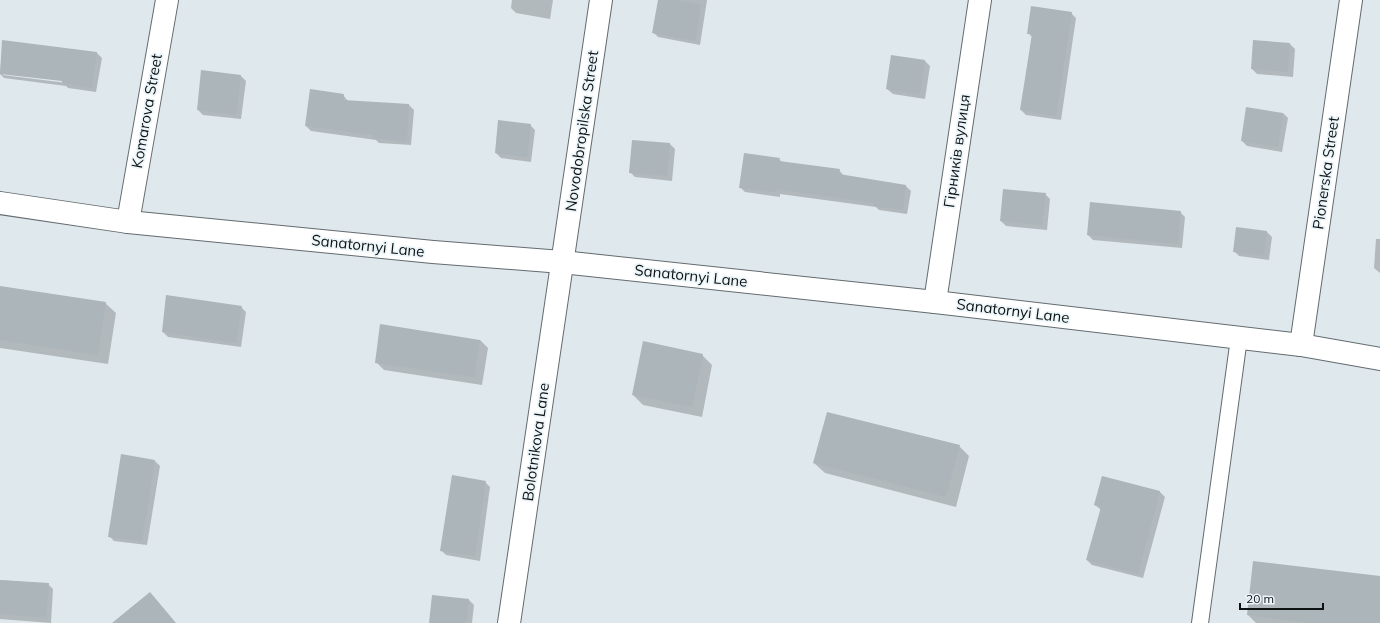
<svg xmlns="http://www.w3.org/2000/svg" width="1380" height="623" font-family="Mulish,sans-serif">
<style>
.shadow{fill:#0003;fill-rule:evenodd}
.building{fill:#acb5b9}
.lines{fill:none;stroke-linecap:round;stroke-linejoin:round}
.service-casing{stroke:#636b6f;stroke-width:18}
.minor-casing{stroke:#636b6f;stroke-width:24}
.service{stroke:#fff;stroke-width:16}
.minor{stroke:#fff;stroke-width:22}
.labels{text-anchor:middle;stroke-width:3.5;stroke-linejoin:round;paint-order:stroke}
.street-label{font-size:15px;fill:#0e1213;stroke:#ecf6fa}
</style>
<rect width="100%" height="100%" fill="#dfe8ec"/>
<g class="shadow">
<path d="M 512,0 L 553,0 L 550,19 L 516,13 L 511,8 Z"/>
<path d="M 659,0 L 707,0 L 700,45 L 658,37 L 653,32 Z"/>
<path d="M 1071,13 L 1076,18 L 1061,120 L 1026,115 L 1021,110 L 1032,37 L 1028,33 Z"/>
<path d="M 3,41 L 97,53 L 102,58 L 96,92 L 68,88 L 66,86 L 4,78 L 0,74 ZM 3,73 L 67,81 L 67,83 L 3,75 Z"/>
<path d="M 1290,44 L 1295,49 L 1293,77 L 1257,74 L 1252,69 Z"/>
<path d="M 925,61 L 930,66 L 925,99 L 893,94 L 887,89 Z"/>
<path d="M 241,76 L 246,81 L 241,119 L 203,115 L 198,110 Z"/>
<path d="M 343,95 L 348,101 L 409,105 L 414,110 L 411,145 L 379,143 L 376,140 L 311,131 L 306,126 Z"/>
<path d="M 1283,113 L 1288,118 L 1282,152 L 1247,146 L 1242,141 Z"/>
<path d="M 530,125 L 535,130 L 531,162 L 501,158 L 496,153 Z"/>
<path d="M 633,141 L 670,144 L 675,149 L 672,181 L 635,177 L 630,172 Z"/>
<path d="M 779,159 L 783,163 L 839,170 L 844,176 L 906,186 L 911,191 L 907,214 L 879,210 L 876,207 L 780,194 L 780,197 L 745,192 L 740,187 Z"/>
<path d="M 1045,194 L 1050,199 L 1047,230 L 1006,226 L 1001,221 Z"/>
<path d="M 1180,212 L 1185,217 L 1182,248 L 1093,240 L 1088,235 Z"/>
<path d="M 1237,228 L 1267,232 L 1272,237 L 1269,260 L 1239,256 L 1234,251 Z"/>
<path d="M 1376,239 L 1380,239 L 1380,273 L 1374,268 Z"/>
<path d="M 0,287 L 105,303 L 116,313 L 108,364 L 0,348 Z"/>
<path d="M 241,307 L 246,312 L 241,347 L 168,337 L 163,332 Z"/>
<path d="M 480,340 L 488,348 L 482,385 L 384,370 L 376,362 Z"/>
<path d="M 702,355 L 712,365 L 702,417 L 643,405 L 633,395 Z"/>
<path d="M 959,446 L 969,456 L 956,507 L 825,473 L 814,463 Z"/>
<path d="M 155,461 L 160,466 L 147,545 L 114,541 L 109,536 Z"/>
<path d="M 1102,477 L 1160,492 L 1165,497 L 1143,578 L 1092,565 L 1087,560 L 1101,510 L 1095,505 Z"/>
<path d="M 485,482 L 490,487 L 480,561 L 446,555 L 441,550 Z"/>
<path d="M 1380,577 L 1380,623 L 1256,623 L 1248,615 Z"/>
<path d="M 0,580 L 48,584 L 53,589 L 51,623 L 0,619 Z"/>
<path d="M 469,600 L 474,605 L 472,623 L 430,623 Z"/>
</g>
<g class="building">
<path d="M 658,0 L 675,0 L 701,5 L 695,41 L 652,33 Z"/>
<path d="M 1031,6 L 1072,12 L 1056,116 L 1020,110 L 1032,34 L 1027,34 Z"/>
<path d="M 2,40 L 97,52 L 92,88 L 62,83 L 62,81 L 0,74 Z"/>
<path d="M 1253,40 L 1290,43 L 1288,72 L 1251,69 Z"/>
<path d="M 891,55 L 925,60 L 920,94 L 886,89 Z"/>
<path d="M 201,70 L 241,75 L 236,115 L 197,110 Z"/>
<path d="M 310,89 L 344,94 L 343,100 L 409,104 L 407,141 L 373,138 L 373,135 L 305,126 Z"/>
<path d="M 1246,107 L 1283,113 L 1278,147 L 1241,141 Z"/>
<path d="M 498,120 L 531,124 L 527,157 L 495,153 Z"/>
<path d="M 632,140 L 670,143 L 667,176 L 629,173 Z"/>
<path d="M 744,153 L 780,158 L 779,161 L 840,169 L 839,174 L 906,185 L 903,210 L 873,206 L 874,203 L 776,189 L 775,192 L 739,188 Z"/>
<path d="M 1003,189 L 1046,193 L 1042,225 L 1000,221 Z"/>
<path d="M 1090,202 L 1181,211 L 1178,244 L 1087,235 Z"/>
<path d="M 1236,227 L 1267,231 L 1264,256 L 1233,252 Z"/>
<path d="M 0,286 L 106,302 L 98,355 L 0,340 Z"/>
<path d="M 166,295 L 242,306 L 236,343 L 162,332 Z"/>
<path d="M 380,324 L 480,340 L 474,377 L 375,363 Z"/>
<path d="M 643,341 L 703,354 L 692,407 L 632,395 Z"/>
<path d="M 827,412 L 960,445 L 946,497 L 813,463 Z"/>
<path d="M 121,454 L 155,460 L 142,541 L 108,537 Z"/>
<path d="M 452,475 L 486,481 L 475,556 L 440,551 Z"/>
<path d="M 1102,476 L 1160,491 L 1138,574 L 1086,560 L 1101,507 L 1094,505 Z"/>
<path d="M 1253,561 L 1380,576 L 1380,623 L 1310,623 L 1247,615 Z"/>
<path d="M 0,580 L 49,583 L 46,618 L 0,614 Z"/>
<path d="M 150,592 L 176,623 L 112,623 Z"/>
<path d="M 432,595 L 469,599 L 466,623 L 429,623 Z"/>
</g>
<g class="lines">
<g class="service-casing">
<path id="service" d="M 1200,623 L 1239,338"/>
</g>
<g class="minor-casing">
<g id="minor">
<path d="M 0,203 L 128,222 L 433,252 L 562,262 L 935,302 L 1301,345 L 1380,359"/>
<path d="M 128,222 L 167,0"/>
<path d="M 935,302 L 980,0"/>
<path d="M 1301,345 L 1351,0"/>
<path d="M 509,623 L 601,0"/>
</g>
</g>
<use href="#service" class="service"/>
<use href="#minor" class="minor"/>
</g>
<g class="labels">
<g class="street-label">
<text transform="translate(147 111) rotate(-80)" y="5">Komarova Street</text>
<text transform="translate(582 131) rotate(-82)" y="5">Novodobropilska Street</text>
<text transform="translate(957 151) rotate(-82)" y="5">Гірників вулиця</text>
<text transform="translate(1326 173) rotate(-82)" y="5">Pionerska Street</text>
<text transform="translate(368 246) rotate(6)" y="5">Sanatornyi Lane</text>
<text transform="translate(691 276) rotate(6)" y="5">Sanatornyi Lane</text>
<text transform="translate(1013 311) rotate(7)" y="5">Sanatornyi Lane</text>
<text transform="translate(536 442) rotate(-82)" y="5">Bolotnikova Lane</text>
</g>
</g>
<path d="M1240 603v6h83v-6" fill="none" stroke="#0e1213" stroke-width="2"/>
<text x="1246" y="603" font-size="12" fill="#0e1213" stroke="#ecf6fa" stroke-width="3" paint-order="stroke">20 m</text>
</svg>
